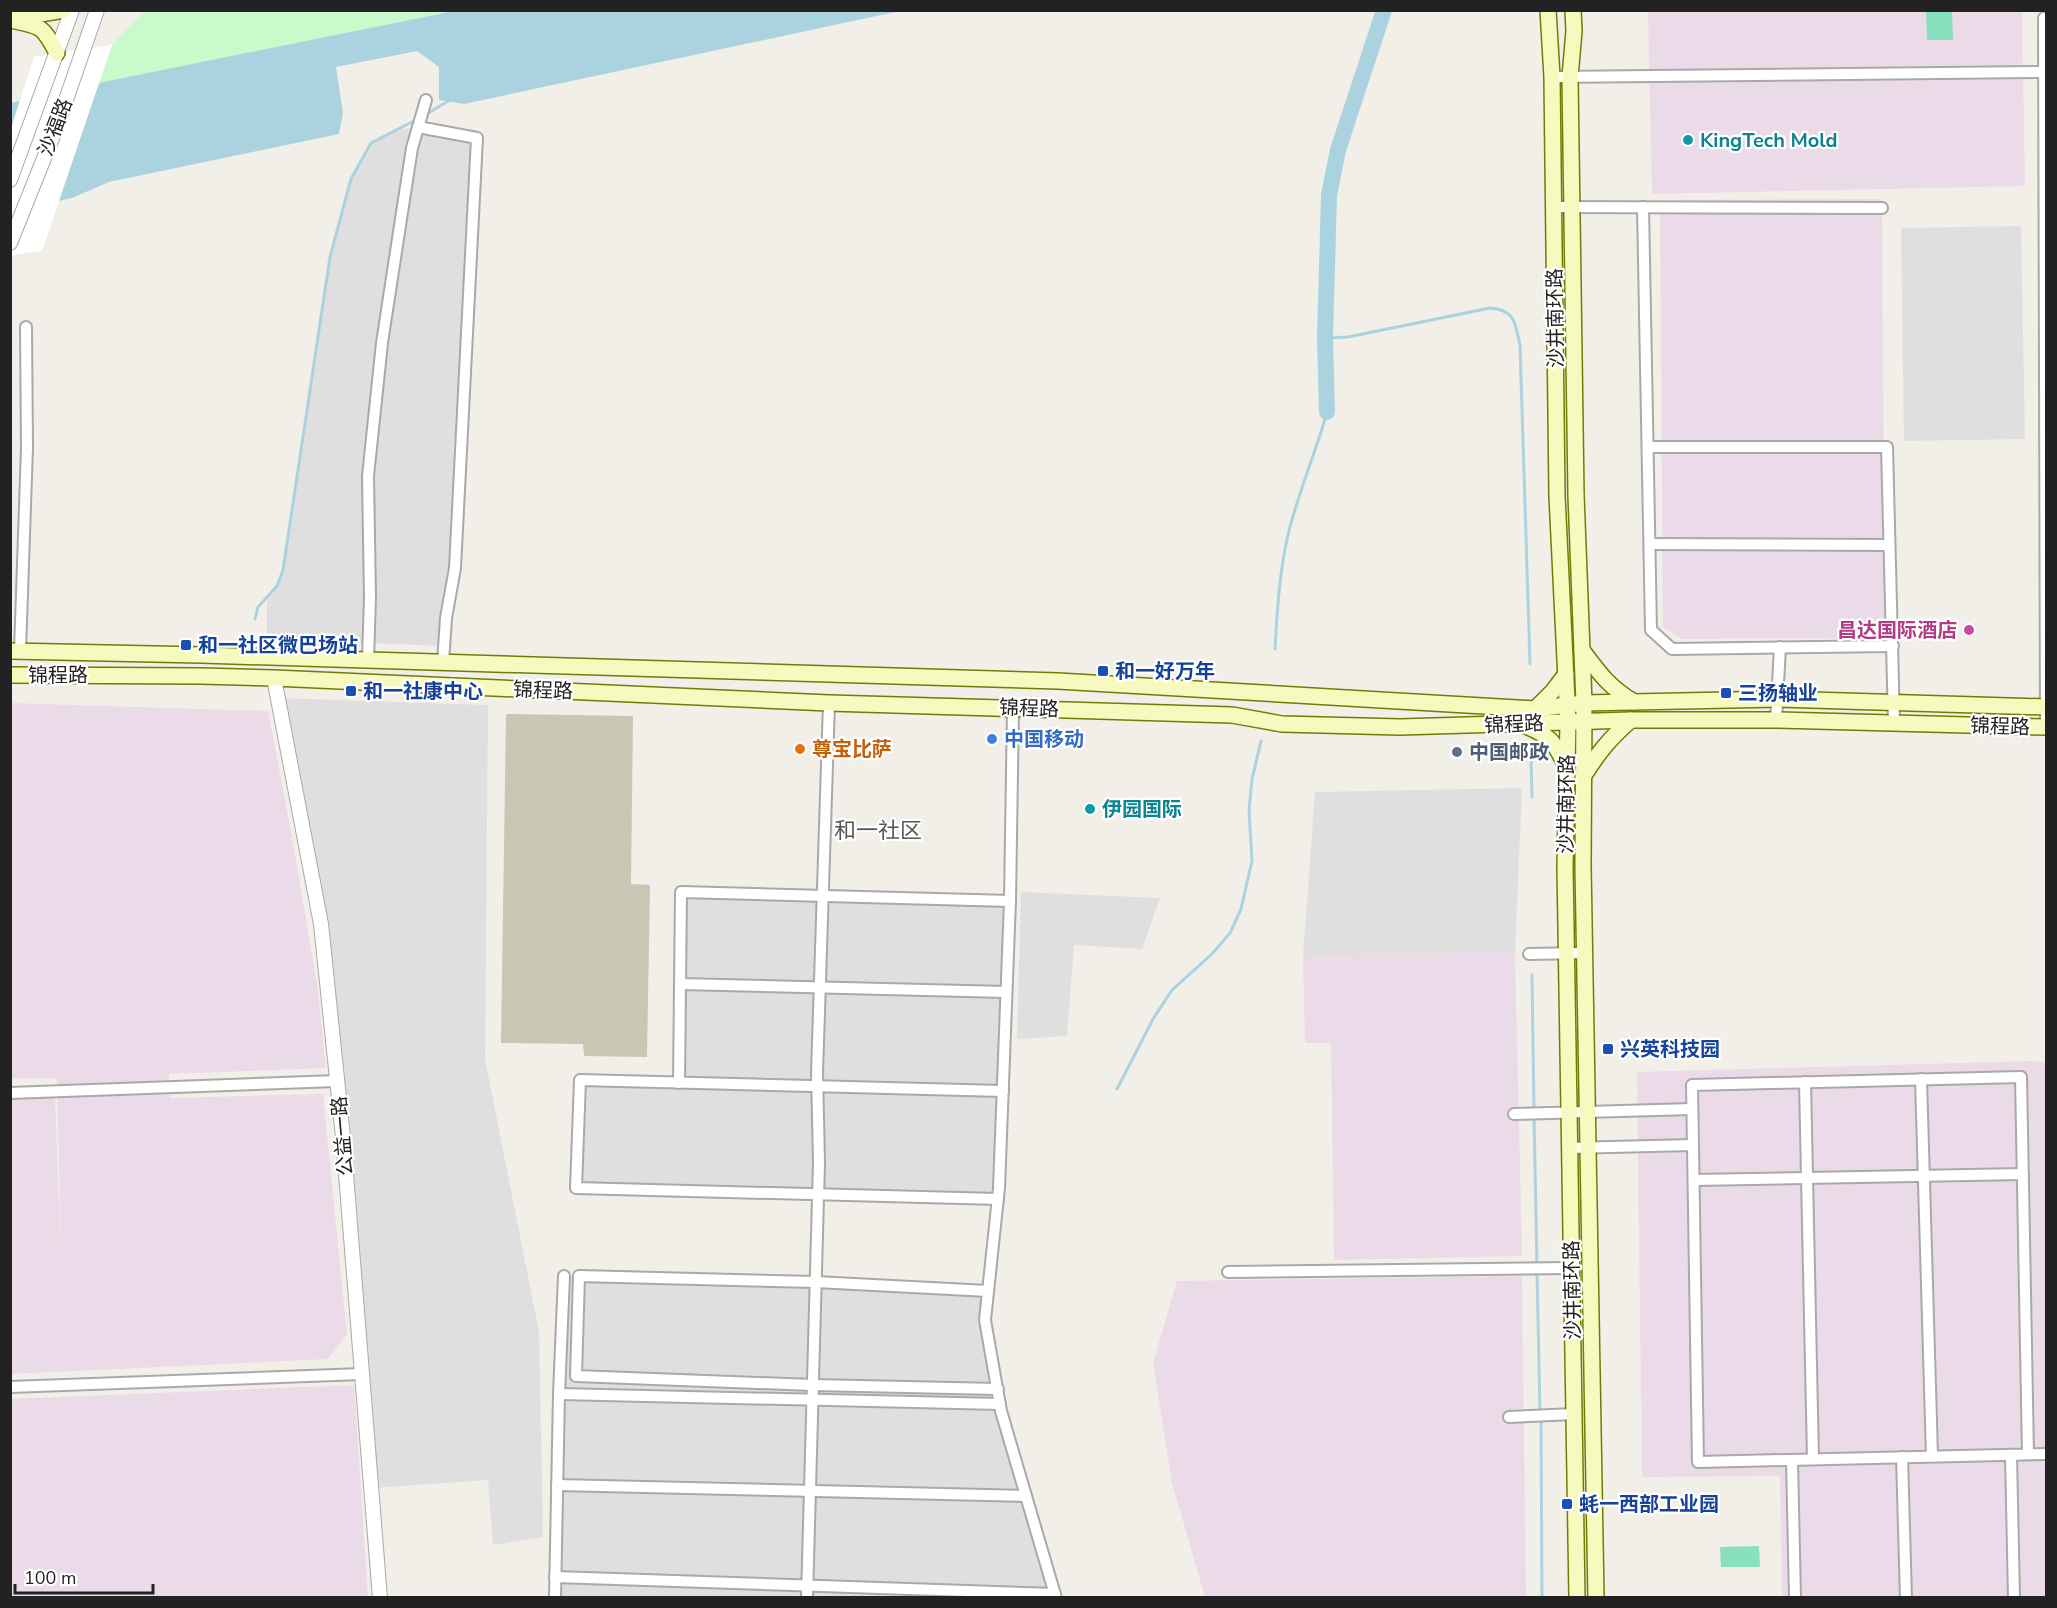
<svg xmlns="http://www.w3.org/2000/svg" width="2057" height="1608" font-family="'Nunito Sans','Noto Sans SC',sans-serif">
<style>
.residential{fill:#e0dfdf}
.industrial{fill:#ebdbe8}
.construction{fill:#c7c7b4}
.park{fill:#c8facc}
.pitch{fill:#88e0be}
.water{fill:#aad3df}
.pier{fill:#fff}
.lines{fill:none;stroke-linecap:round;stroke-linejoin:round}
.stream{stroke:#aad3df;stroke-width:3}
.river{stroke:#aad3df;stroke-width:16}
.minor-casing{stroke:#a9a9a9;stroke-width:14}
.tertiary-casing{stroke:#a9a9a9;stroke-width:16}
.secondary-casing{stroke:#707d05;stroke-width:18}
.minor{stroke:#fff;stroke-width:10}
.tertiary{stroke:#fff;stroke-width:14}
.secondary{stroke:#f7fabf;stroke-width:15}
.culture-dot{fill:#0f9aa8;stroke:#fff;stroke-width:2}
.hotel-dot{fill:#d1479c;stroke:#fff;stroke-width:2}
.transit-dot{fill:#1a4fb4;stroke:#fff;stroke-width:2}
.shop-dot{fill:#3f7fe0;stroke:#fff;stroke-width:2}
.food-dot{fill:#e8710a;stroke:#fff;stroke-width:2}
.service-dot{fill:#5c6f8a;stroke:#fff;stroke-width:2}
.labels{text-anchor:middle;stroke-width:4.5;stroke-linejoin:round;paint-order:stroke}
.street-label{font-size:20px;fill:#222;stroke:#fff}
.culture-label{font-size:20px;font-weight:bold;fill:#0d838f;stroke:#fff;text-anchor:start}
.hotel-label{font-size:20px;font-weight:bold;fill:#b23c85;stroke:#fff;text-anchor:end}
.transit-label{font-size:20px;font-weight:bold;fill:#164399;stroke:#fff;text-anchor:start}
.shop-label{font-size:20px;font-weight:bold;fill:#366cbe;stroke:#fff;text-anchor:start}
.food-label{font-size:20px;font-weight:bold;fill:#c56008;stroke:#fff;text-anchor:start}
.service-label{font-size:20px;font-weight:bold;fill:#4e5e75;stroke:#fff;text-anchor:start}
.quarter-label{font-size:22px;fill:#555;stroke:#fff}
</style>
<rect width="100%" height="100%" fill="#f2efe9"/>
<g class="residential">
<path d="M 418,127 L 477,138 L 464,401 L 444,646 L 267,639 L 267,598 L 277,586 L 283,570 L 330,257 L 351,179 L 371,143 L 402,129 Z"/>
<path d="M 2021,226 L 2025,439 L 1904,441 L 1901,228 Z"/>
<path d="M 278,698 L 488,705 L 485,1059 L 539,1332 L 543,1537 L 493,1545 L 488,1480 L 372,1488 L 321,924 Z"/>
<path d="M 1522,788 L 1515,953 L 1303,957 L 1315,792 Z"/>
<path d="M 681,892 L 1010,901 L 998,1199 L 576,1188 L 580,1080 L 678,1083 Z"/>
<path d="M 1021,892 L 1160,898 L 1142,949 L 1074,945 L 1067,1036 L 1017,1039 Z"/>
<path d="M 564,1276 L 816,1282 L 988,1291 L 985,1320 L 1001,1411 L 1056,1597 L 555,1598 Z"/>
</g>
<g class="industrial">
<path d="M 1648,11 L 2022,11 L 2025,186 L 1652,194 Z"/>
<path d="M 1882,199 L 1885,638 L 1682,639 L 1663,627 L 1660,200 Z"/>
<path d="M 11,703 L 268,711 L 294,848 L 318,991 L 326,1068 L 169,1074 L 170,1098 L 323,1094 L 347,1335 L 328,1359 L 11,1374 L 10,1100 L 55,1098 L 61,1257 L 57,1078 L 11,1079 Z"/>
<path d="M 1515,953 L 1522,1256 L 1334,1260 L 1331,1043 L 1305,1043 L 1303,957 Z"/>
<path d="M 2035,1061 L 2046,1063 L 2046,1597 L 1782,1597 L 1780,1476 L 1642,1477 L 1637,1072 Z"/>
<path d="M 1522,1276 L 1526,1597 L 1205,1597 L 1172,1483 L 1153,1363 L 1177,1281 Z"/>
<path d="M 354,1385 L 368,1597 L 11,1597 L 11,1399 Z"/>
</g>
<path class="construction" d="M 506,714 L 633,716 L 631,884 L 650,885 L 647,1057 L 584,1056 L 583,1044 L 501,1043 Z"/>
<path class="park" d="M 154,11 L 454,11 L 99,83 L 112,45 L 142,13 Z"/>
<g class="pitch">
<path d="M 1926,11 L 1952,11 L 1953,40 L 1927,40 Z"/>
<path d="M 1759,1546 L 1760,1567 L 1721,1567 L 1720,1547 Z"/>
</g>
<path class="water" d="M 454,11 L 900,11 L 464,104 L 439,100 L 439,67 L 417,51 L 336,67 L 343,113 L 339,134 L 109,182 L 72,198 L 11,212 L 10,103 L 108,81 Z"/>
<path class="pier" d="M 112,45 L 42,251 L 11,255 L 11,128 L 34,57 Z"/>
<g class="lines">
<g class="stream">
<path d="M 425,115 L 450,100"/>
<path d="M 1325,338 L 1348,337 L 1490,308 C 1516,310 1515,324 1520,345 L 1530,664"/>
<path d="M 255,619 L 258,607 L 277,586 L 283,570 L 330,257 L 351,179 L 371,143 L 416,120"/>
<path d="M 1275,649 C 1277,615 1279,578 1286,544 C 1295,499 1315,456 1327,412"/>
<path d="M 1531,757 L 1532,797"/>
<path d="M 1532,975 L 1534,1110"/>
<path d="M 1117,1089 L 1153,1019 L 1172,990 L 1212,954 L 1230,933 L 1241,909 L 1252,861 L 1249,810 L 1252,779 L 1261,741"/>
<path d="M 1534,1116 L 1537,1266"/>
<path d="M 1537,1272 L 1540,1413"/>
<path d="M 1541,1419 L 1542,1598"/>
</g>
<path class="river" d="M 1327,412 L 1325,338 L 1329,195 L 1338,150 L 1384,10"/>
<g class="minor-casing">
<g id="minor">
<path d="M 2044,18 L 2046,727"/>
<path d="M 1552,77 L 2044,72"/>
<path d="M 418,127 L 477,138 L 455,568 L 446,618 L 443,663"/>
<path d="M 1554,207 L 1882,208"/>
<path d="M 1643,207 L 1651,630 L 1672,649 L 1893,646"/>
<path d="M 1648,447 L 1887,447 L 1894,723"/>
<path d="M 1650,544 L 1889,545"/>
<path d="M 20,651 L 27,448 L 26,327"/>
<path d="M 368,660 L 370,597 L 368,476 L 382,343 L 401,219 L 412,148 L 426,100"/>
<path d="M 1013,707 L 1010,901 L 999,1188 L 985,1320 L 1001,1411 L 1056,1598"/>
<path d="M 1776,720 L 1780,647"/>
<path d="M 1529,954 L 1584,953"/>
<path d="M 680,984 L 1006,992"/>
<path d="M 1921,1079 L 1932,1456"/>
<path d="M 1805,1082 L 1813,1459"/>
<path d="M 679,1083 L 681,892 L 1010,901"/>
<path d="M 10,1093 L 337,1081"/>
<path d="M 1514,1114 L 1692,1109"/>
<path d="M 1569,1148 L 1693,1145"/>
<path d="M 1694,1180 L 2023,1174"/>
<path d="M 998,1199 L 576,1188 L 580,1080 L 1003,1091"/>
<path d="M 1228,1272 L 1571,1268"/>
<path d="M 988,1291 L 816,1282 L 579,1276 L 576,1376 L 813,1385 L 998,1389"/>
<path d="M 10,1387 L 362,1374"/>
<path d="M 559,1394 L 1000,1404"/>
<path d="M 1509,1417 L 1574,1414"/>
<path d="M 2028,1454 L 2021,1077 L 1692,1085 L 1698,1462 L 2046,1454"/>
<path d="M 2011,1455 L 2014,1598"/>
<path d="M 1902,1457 L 1906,1598"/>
<path d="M 1792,1460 L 1795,1598"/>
<path d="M 557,1485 L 1026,1496"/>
<path d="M 555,1577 L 1055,1594"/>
<path d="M 555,1598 L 559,1394 L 564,1276"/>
<path d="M 807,1598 L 819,1162 L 817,1073 L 829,703"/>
</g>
</g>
<g class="tertiary-casing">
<g id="tertiary">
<path d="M 10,180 L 72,10"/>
<path d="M 10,243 L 57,126 L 97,10"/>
<path d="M 274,678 L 321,924 L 343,1137 L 380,1598"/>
</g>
</g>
<g class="secondary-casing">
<g id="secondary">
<path d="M 1548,10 L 1552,77 L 1557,496 L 1568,721 L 1565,867 L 1577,1598"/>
<path d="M 1573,10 L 1574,31 L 1570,77 L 1576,495 L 1584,703 L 1583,866 L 1596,1598"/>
<path d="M 16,18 L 64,10"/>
<path d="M 10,20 C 41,26 42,25 57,53"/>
<path d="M 1582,650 C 1599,673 1609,687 1634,702"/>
<path d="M 10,651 L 201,655 L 1058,681 L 1535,709 L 1584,703 L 1778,699 L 2046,707"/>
<path d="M 10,675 L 201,676 L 274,678 L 829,703 L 1232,715 L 1282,724 L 1400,727 L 1631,720 L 1776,720 L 2046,727"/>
<path d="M 1535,709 L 1553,691 L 1566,674"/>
<path d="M 1526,726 C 1552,737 1554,742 1566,766"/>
<path d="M 1583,777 C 1598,753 1610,738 1631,720"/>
</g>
</g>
<use href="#minor" class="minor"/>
<use href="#tertiary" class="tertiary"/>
<use href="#secondary" class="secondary"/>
</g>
<g class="culture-dot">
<circle cx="1688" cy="140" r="6"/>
<circle cx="1090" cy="809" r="6"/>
</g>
<circle class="hotel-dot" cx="1969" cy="630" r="6"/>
<g class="transit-dot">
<rect x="180" y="639" width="12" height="12" rx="3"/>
<rect x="1097" y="665" width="12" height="12" rx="3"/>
<rect x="345" y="685" width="12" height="12" rx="3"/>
<rect x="1720" y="687" width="12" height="12" rx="3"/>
<rect x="1602" y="1043" width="12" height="12" rx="3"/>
<rect x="1561" y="1498" width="12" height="12" rx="3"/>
</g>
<circle class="shop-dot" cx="992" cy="739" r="6"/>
<circle class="food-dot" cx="800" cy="749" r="6"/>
<circle class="service-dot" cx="1457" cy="752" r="6"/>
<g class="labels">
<g class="street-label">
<text transform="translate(55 127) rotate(-69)" y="7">沙福路</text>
<text transform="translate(1555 318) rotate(-91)" y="7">沙井南环路</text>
<text x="58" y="682">锦程路</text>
<text transform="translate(543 690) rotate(2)" y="7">锦程路</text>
<text transform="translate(1029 708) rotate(2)" y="7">锦程路</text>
<text transform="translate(1514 724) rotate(-3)" y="7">锦程路</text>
<text transform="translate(2000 726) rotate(2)" y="7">锦程路</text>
<text transform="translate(1566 804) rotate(-89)" y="7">沙井南环路</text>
<text transform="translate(342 1136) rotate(-95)" y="7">公益一路</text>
<text transform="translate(1572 1290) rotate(-91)" y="7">沙井南环路</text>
</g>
<g class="culture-label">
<text x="1700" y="147">KingTech Mold</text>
<text x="1102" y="816">伊园国际</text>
</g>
<g class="hotel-label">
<text x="1957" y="637">昌达国际酒店</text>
</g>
<g class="transit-label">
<text x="198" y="652">和一社区微巴场站</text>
<text x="1115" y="678">和一好万年</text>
<text x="363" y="698">和一社康中心</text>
<text x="1738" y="700">三扬轴业</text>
<text x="1620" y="1056">兴英科技园</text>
<text x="1579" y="1511">蚝一西部工业园</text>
</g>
<g class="shop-label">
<text x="1004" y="746">中国移动</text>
</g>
<g class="food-label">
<text x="812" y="756">尊宝比萨</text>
</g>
<g class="service-label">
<text x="1469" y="759">中国邮政</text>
</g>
<g class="quarter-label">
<text x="878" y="838">和一社区</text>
</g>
</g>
<rect width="2057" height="1608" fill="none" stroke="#222222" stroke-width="24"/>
<path d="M15 1584v9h138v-9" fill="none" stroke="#222222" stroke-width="3"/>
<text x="24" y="1584" font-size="18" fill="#222222" stroke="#ffffff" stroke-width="4.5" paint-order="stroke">100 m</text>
</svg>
